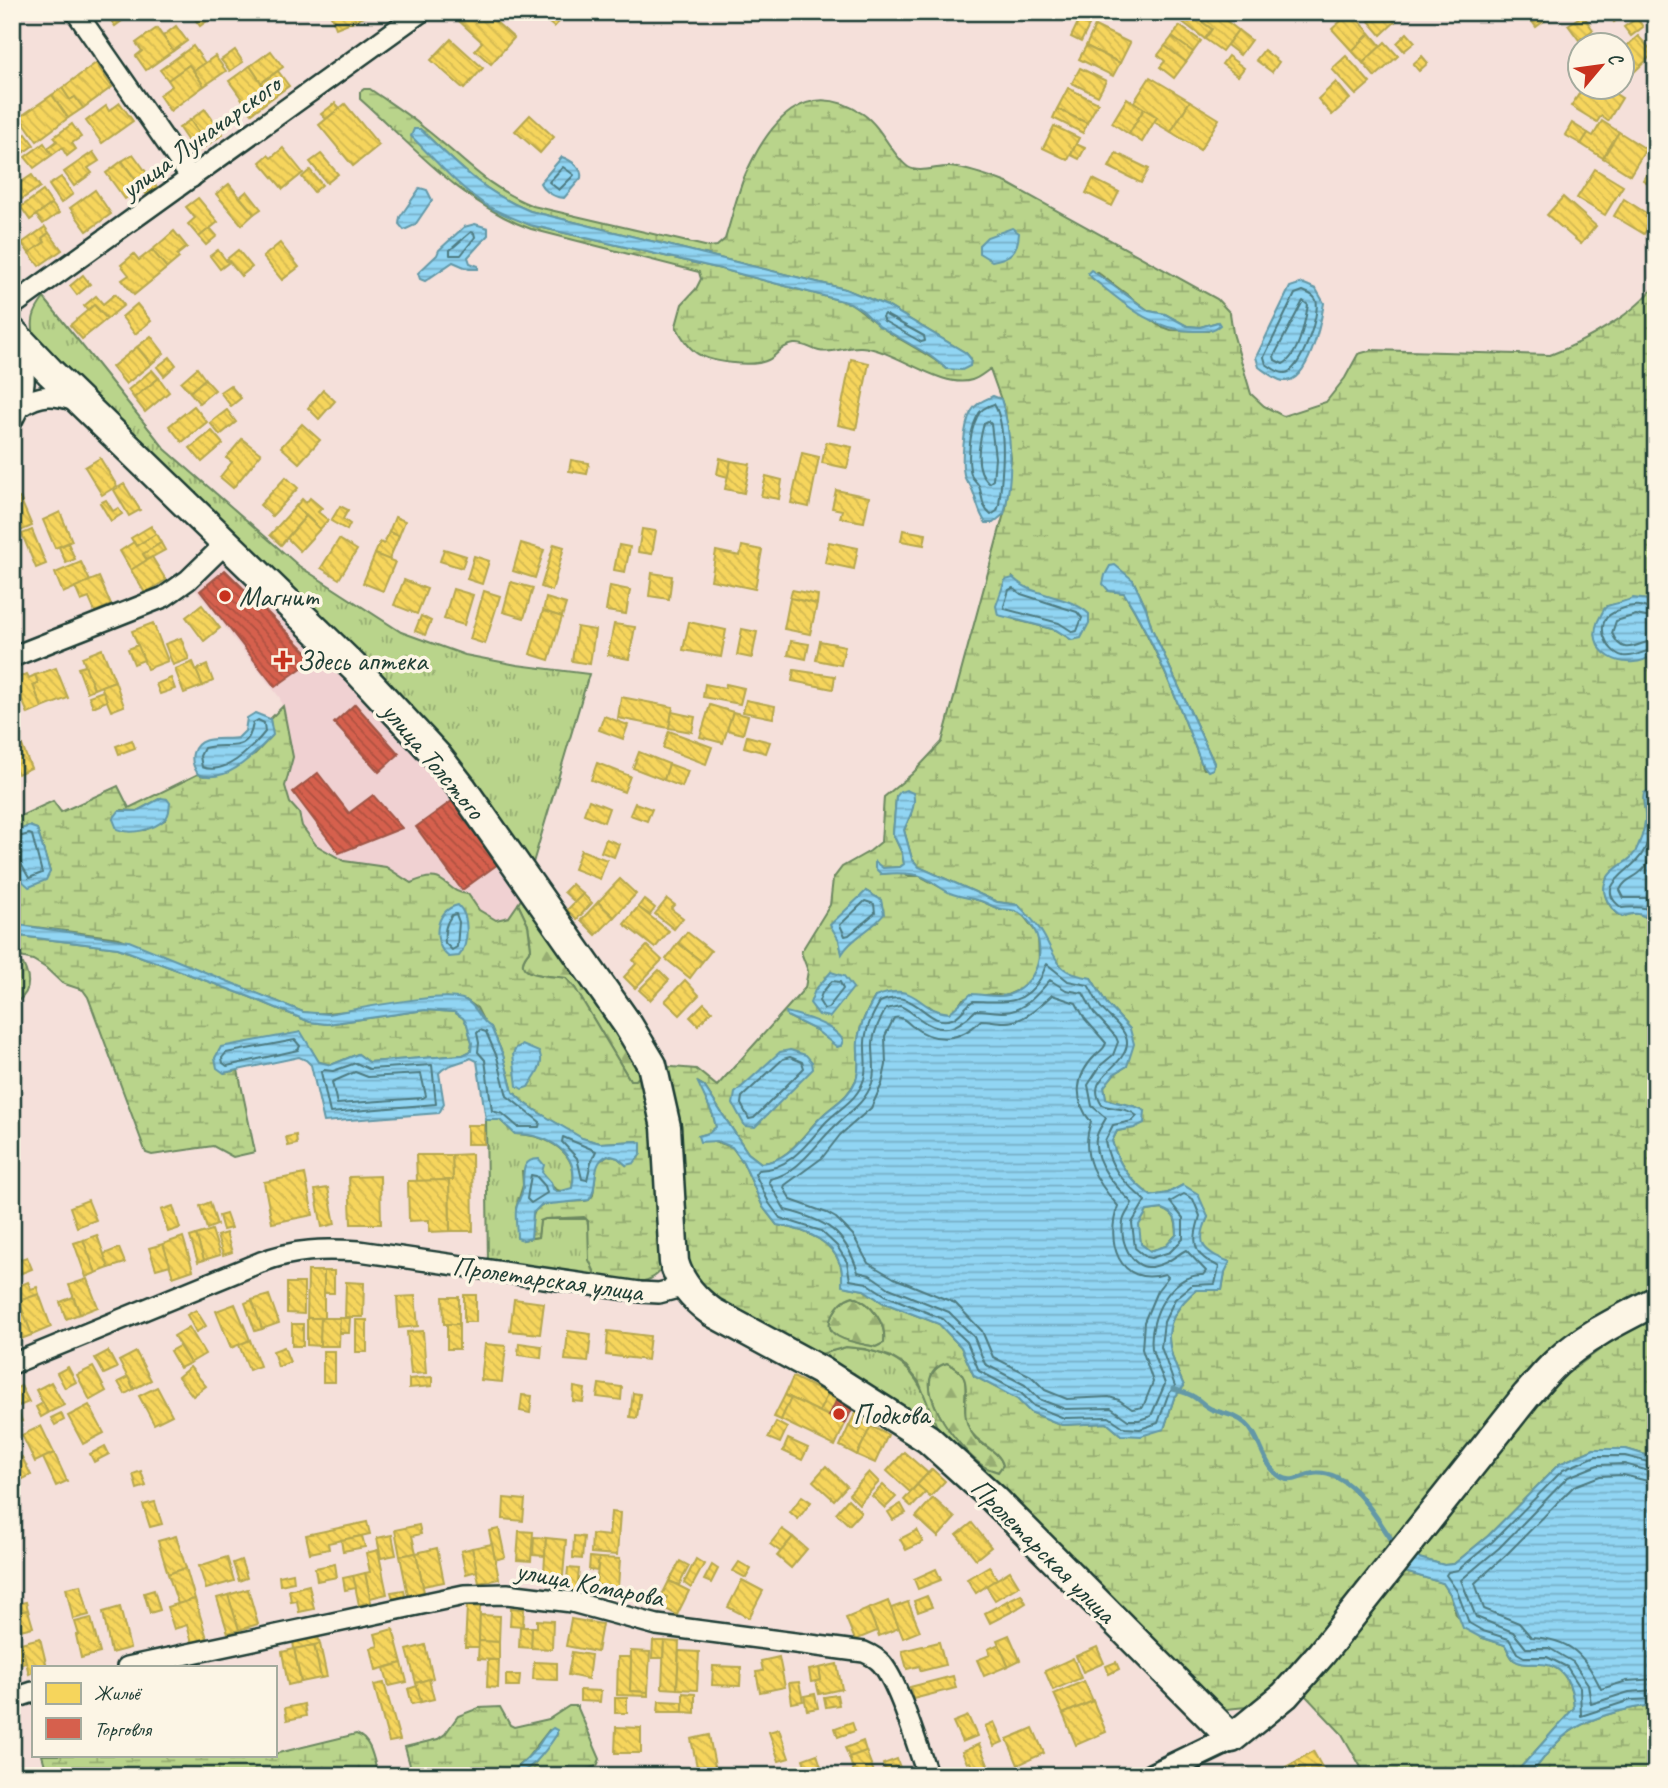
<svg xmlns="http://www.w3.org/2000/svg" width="1668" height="1788" font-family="Caveat,sans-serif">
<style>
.built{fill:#f0d1d2}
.grass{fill:url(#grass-tufts);stroke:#6c8860;stroke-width:2}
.forest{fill:url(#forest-firs);stroke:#6c8860;stroke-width:2}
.wetland{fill:url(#wetland-marsh);stroke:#6c8860;stroke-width:2;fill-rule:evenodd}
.water{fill:url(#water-rules);stroke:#6398a7;stroke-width:2;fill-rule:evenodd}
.homes{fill:url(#homes-back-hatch);stroke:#b6a750;stroke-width:2}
.shops{fill:url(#shops-back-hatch);stroke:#9f5646;stroke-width:2}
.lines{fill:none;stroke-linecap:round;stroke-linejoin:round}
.shore{stroke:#4d7a80;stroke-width:2}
.stream{stroke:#6398a7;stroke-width:5}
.minor-casing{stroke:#1f3d34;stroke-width:24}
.tertiary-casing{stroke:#1f3d34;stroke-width:30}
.secondary-casing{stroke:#1f3d34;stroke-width:33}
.minor{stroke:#fcf5e5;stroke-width:19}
.tertiary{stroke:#fcf5e5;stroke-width:24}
.secondary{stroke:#fcf5e5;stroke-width:28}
.poi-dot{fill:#c8321e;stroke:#fcf5e5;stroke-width:2.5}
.labels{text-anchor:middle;stroke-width:7;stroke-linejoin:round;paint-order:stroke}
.street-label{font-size:28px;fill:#1f3d34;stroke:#fcf5e5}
.poi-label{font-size:28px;fill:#1f3d34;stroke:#fcf5e5;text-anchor:start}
</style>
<defs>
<pattern id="grass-tufts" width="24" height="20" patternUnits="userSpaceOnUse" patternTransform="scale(1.75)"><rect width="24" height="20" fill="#b9d48b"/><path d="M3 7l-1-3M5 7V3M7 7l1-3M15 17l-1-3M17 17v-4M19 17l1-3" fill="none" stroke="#96ad72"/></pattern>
<pattern id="forest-firs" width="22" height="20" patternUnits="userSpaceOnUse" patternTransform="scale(1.75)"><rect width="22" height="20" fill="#b9d48b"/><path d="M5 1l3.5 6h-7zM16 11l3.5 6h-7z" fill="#96ad72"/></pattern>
<pattern id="wetland-marsh" width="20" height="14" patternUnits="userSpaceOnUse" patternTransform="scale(1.75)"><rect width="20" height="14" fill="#b9d48b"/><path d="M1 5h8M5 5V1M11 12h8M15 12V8" fill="none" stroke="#96ad72"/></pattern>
<pattern id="water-rules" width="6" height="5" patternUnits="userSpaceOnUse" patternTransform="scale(1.75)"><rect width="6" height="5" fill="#91d5f3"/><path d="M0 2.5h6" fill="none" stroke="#76aec6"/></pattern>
<pattern id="homes-back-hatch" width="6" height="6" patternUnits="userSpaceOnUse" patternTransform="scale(1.75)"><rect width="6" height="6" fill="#f6d55c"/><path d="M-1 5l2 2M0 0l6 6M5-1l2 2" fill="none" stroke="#d2b851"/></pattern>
<pattern id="shops-back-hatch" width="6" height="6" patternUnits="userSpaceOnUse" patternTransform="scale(1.75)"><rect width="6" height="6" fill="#d6604d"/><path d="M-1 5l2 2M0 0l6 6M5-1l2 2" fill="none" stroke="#ad5041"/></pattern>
</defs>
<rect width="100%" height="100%" fill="#f5e0da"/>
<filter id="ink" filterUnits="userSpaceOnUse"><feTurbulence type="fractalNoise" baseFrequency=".0143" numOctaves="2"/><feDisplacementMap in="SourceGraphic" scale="14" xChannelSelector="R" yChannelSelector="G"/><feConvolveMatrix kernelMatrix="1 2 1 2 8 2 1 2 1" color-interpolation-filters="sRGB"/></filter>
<g filter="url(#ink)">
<path class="built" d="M 226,553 L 435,766 L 525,893 L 509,917 L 497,920 L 479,910 L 468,895 L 459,894 L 443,880 L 425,877 L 411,883 L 386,867 L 344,861 L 316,845 L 302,826 L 299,813 L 290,803 L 285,786 L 293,757 L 280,698 L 191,584 Z"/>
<g class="grass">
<path d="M 44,298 L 165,449 L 299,566 L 401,632 L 465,655 L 517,665 L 589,674 L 530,873 L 35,339 C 30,322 33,312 44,298 Z"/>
<path d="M 486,1120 L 500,1120 L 515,1134 C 547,1135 581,1152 572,1189 C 556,1196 550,1185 542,1172 L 522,1171 L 523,1185 L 516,1208 L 523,1240 L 538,1237 L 540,1221 L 545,1219 L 587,1219 L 597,1277 L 488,1262 Z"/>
<path d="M 846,1347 C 917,1353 920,1384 943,1442 L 810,1357 Z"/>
</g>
<g class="forest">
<path d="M 525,893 L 642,1064 L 640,1075 L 636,1080 L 630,1080 L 575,988 L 566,978 C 547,975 505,977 531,949 L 528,925 L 518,904 Z"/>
<path d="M 15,963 L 23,964 C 32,982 30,995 12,1005 L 12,966 Z"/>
<path d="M 853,1296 C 871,1303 887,1323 884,1343 L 876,1347 C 860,1343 817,1340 833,1314 C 838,1305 843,1299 853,1296 Z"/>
<path d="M 947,1363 C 978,1376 959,1396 967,1419 C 969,1425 972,1435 976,1439 C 986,1449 999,1451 1003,1465 L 998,1472 C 993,1470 987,1469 983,1466 C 961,1452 900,1376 947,1363 Z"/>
</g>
<g class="wetland">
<path d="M 364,89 L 370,89 C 387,101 406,113 423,127 C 462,157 485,187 533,206 L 709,247 L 717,246 L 725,239 C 732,218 737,193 746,173 C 769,123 805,76 863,114 C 882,127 893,157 908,167 C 919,174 938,166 950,167 C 969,169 989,176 1007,183 L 1217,299 L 1230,313 L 1233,333 L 1251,394 L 1264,406 L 1283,416 L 1326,402 L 1345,378 L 1358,354 L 1372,350 L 1550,355 C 1583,343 1637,313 1656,284 L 1656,605 C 1639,593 1625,603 1607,606 L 1654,656 L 1656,653 L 1656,787 L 1644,794 C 1642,802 1645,807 1645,815 C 1646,826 1642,839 1638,848 C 1633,860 1623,863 1614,871 C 1596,886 1606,906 1622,917 C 1640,910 1640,916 1656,921 L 1656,1286 L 1605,1314 L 1322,1639 L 1261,1702 L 1246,1707 L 1227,1709 L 1209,1703 L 943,1442 L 919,1382 L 906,1366 L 889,1356 L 865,1349 L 846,1347 L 810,1357 L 711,1302 L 685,1260 L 661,1066 L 696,1069 L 717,1086 L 805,988 L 808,971 L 801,952 L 830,905 L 833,879 L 842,867 L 870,851 L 881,842 L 884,797 L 912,774 L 942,742 L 1006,506 L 1011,458 L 1005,411 L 990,369 C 984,373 979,378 972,380 C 941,390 895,349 861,347 C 847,346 833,354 819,351 C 810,349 805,343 794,344 C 780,346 777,356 768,360 C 752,368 708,362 695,352 C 686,345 681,336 676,326 L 682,304 L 696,289 L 701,279 L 699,272 L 531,229 C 462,204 414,147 360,99 L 360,92 ZM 420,129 C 458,165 481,191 530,211 L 845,289 L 887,306 L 966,353 L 971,359 L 947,369 C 926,352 902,342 881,327 C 870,319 862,310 850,303 L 721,269 L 530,225 L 488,206 L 456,180 L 412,136 ZM 1097,272 L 1149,311 L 1165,314 L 1187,326 L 1200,327 L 1218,322 L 1208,331 L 1171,330 L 1158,325 L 1092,278 ZM 1013,578 L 1072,640 L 1056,630 L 1016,620 ZM 1133,580 L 1146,608 L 1152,629 L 1214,763 L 1213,769 L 1204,769 L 1201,762 C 1179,705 1156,645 1124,593 L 1109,591 ZM 896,797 L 911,815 L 904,830 L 912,859 L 919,867 L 997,902 L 1018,905 C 1029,920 1056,966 1069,973 C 1075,977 1084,977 1091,978 L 1107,1004 L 1130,1029 L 1127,1066 L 1114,1074 L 1104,1086 L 1106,1099 C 1120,1105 1132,1103 1145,1111 L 1134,1128 L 1117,1131 L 1112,1141 C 1118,1165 1131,1181 1151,1196 L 1168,1193 L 1183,1185 L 1208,1217 L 1202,1230 L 1202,1245 L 1225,1272 L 1222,1290 L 1196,1290 C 1158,1322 1166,1346 1184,1386 L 1174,1398 L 1164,1429 L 1121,1435 L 1107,1423 L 1062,1425 L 1030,1412 L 1018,1399 L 974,1376 L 961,1347 L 939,1324 L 882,1302 L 864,1290 L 843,1286 C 842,1280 843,1270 840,1264 C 831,1238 801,1229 777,1225 L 763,1207 L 743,1162 L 732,1147 L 699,1136 L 709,1133 L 716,1127 L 713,1115 L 699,1083 L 704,1086 L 748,1153 L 761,1163 C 791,1161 803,1133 823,1115 C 836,1103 849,1097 856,1080 C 861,1066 857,1055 858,1042 C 859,1026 867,1011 875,997 L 929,1006 L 937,1012 L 949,1013 L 957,1008 L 963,999 L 992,994 L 1005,996 L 1023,988 L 1034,976 L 1039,962 L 1038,935 L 1023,915 L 1015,910 L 999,909 L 981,901 L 951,893 L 920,876 L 909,876 L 902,872 L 881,874 L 883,868 L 900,867 L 904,864 L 902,853 L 893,834 ZM 866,891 L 881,900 L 878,921 L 847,945 L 842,953 L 839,940 ZM 787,1013 L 806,1018 L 834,1031 L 837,1046 L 816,1030 L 787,1016 ZM 853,1296 C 871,1303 887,1323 884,1343 L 876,1347 C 860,1343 817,1340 833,1314 C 838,1305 843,1299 853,1296 ZM 947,1363 C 981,1377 956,1405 970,1430 C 978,1445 998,1448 1003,1465 L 998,1472 C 993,1470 987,1469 983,1466 C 961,1452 900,1376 947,1363 Z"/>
<path d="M 283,706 L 293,757 L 285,786 L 290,803 L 299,813 L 302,826 L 316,845 L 344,861 L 386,867 L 411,883 C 448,866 443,893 468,894 L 479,910 L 496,920 L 509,917 L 518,904 L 528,925 L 531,949 C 505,977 547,975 566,978 L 575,988 L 630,1080 L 636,1080 L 640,1076 L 642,1064 L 647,1076 L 665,1265 C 649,1291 623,1281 597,1277 L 589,1260 L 588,1221 L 584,1217 L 545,1219 L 540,1221 L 538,1237 L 531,1238 C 532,1231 531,1223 533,1216 C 537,1195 574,1205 589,1200 L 593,1195 L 597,1163 L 608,1155 L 618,1158 L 626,1165 L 637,1141 L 600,1143 L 581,1138 L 538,1112 L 521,1100 L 513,1092 L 503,1055 L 491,1027 L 485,1024 L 477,1008 L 466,1000 L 315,1014 L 303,1012 L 119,938 L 12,924 L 12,858 L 20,880 L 50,872 L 37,829 L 29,826 L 12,833 L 12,820 L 53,801 L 61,812 L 118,786 L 129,808 L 198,774 L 204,776 L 255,754 L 272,736 L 270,719 ZM 161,798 L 165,820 L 145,830 L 124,831 L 113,819 L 122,810 L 137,811 Z"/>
<path d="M 12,935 L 118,948 L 250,997 L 310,1022 L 327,1024 L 425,1010 L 454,1012 L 463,1018 L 467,1024 L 472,1043 L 471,1051 L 463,1055 L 369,1062 L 358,1054 L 331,1065 L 319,1062 L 300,1032 L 224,1073 L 238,1070 L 255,1152 L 233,1157 L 213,1146 L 152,1155 L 146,1153 L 88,997 L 83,990 L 62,983 L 46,968 L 33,960 L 12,955 Z"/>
<path d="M 1162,1209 C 1176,1214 1176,1220 1177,1234 L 1166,1246 L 1150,1251 L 1141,1244 L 1138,1225 L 1147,1211 Z"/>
<path d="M 1656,1317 L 1656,1458 L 1626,1449 L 1594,1449 L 1559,1464 L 1488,1536 L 1454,1564 L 1444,1565 L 1415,1557 L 1538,1403 L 1567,1374 L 1621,1334 Z"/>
<path d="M 1405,1572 L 1443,1583 L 1450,1594 L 1456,1614 L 1480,1637 L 1505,1645 C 1508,1650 1510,1656 1514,1660 C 1523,1666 1531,1663 1541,1664 C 1566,1665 1573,1688 1574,1708 L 1513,1776 L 1366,1776 L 1342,1734 L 1303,1693 L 1353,1638 Z"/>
<path d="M 1656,1705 L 1656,1776 L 1530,1776 C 1540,1763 1550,1748 1562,1738 C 1584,1718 1628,1707 1656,1705 Z"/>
<path d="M 569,1706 L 577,1706 L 600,1759 L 597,1766 L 568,1776 L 514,1776 L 535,1763 L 557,1734 L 549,1730 L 527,1758 L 506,1776 L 413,1776 L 405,1747 L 438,1739 L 445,1734 L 458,1716 L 479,1708 L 500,1707 L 510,1725 L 514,1727 L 549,1719 Z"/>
<path d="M 356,1734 C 372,1739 374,1762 378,1776 L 48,1776 L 42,1755 L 270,1755 Z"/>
</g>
<g class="water">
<path d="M 414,129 L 420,129 C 458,165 481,191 530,211 L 845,289 L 887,306 L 966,353 L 971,359 L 970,366 L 962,370 L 947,369 L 929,355 L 879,326 L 862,310 L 850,303 L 721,269 L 530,225 C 516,219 502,214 489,207 C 460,189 435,160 411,136 Z"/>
<path d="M 562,157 C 571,160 583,168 581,178 L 564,198 C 555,198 544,191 540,183 Z"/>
<path d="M 420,188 L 427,190 L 432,200 L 415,225 L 404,230 L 399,224 L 400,217 Z"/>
<path d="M 475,224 L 488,228 L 488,235 L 468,257 L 470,263 L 478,266 L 478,269 L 469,269 L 453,262 L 425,281 L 420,279 L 418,273 L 437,255 L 439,250 L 464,227 Z"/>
<path d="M 1012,228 L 1019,233 C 1018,252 1010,258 992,261 L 979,253 L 979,245 L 987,237 Z"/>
<path d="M 1091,270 L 1149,311 L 1165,314 L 1187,326 L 1200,327 L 1218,322 L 1220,325 C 1212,332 1204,331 1194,331 C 1153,331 1123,303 1092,278 L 1088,273 Z"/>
<path d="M 1302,283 L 1316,289 L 1324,303 C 1321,321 1309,384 1283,381 C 1274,379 1266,372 1259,367 L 1256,357 L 1290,287 Z"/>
<path d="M 993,396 L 1001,399 C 1013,435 1013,478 1004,514 L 993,523 L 986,523 C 977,511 977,499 971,487 C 968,480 968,485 965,478 C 960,464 964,425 971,412 C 976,403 984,400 993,396 Z"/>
<path d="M 1115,565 L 1133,580 L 1146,608 L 1152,629 L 1214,763 L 1213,769 L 1208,771 L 1201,762 C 1179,706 1157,645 1124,593 L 1109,591 L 1103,584 L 1105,575 L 1110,566 Z"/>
<path d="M 1013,578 C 1034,598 1068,594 1089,614 L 1089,623 L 1081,638 L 1072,640 L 1056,630 L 998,615 L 996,606 L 1005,580 Z"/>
<path d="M 1633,598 L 1649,600 L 1656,605 L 1656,653 C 1626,677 1579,651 1601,615 C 1603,612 1604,608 1607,606 C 1610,605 1628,601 1633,598 Z"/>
<path d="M 255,713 L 270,719 L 273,735 C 254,754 227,785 198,774 C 193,767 191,761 193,753 C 199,733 223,741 238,738 L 245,731 L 247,718 Z"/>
<path d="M 1656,787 L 1656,921 C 1640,916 1640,910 1622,917 C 1607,906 1596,888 1612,872 C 1622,862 1633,861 1638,846 C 1642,837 1646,824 1645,814 C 1645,806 1642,802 1644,793 Z"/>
<path d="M 906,790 L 913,793 C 917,805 909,818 904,830 L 912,859 L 919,867 L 997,902 L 1018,905 C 1027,914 1038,924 1044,936 C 1059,963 1057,973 1091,978 L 1107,1004 L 1130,1029 L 1134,1044 L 1127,1066 L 1114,1074 L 1104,1087 L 1106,1099 C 1120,1105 1132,1103 1145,1111 L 1144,1123 L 1134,1128 L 1117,1131 L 1112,1141 C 1118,1165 1131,1181 1151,1196 L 1168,1193 L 1183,1185 L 1198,1194 L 1208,1217 C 1195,1245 1203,1251 1230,1262 L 1225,1272 L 1222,1290 L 1196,1290 C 1158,1322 1166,1346 1184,1386 L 1174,1398 L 1164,1429 L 1141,1436 L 1121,1435 L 1107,1423 L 1062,1425 L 1030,1412 L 1017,1399 L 974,1376 L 961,1347 L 939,1324 L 882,1302 L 864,1290 L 842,1286 C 842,1280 843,1270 840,1264 C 831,1238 801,1229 777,1225 L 763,1207 L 743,1162 L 732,1147 L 717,1141 L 700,1142 L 698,1136 L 709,1133 L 716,1127 L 713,1115 L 698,1083 L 704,1086 L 748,1153 L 761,1163 C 791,1161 804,1133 823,1115 C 836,1103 849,1097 856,1080 C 861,1066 857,1055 858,1042 C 859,1026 867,1011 875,997 C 920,980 914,1010 949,1013 L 971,994 C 981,994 998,998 1008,995 C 1043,982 1051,937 1021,914 C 1015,909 1009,910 1001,909 C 994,908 988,903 981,901 C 971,898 960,897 950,893 C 941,889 932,881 923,877 C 911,872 894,873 881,874 L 875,868 L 875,862 L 883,868 L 900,867 L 904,864 L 902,853 L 893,834 L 896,797 L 900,792 ZM 1162,1209 C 1176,1214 1177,1221 1177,1234 L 1166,1246 L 1150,1251 L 1141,1244 L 1139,1225 L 1147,1211 Z"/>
<path d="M 161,798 L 167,799 L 170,803 C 169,809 170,815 165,819 C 154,830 131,835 117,829 L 113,819 L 119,811 L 137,811 Z"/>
<path d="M 29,826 L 37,829 L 50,872 L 46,880 L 29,887 C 12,874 12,853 12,833 Z"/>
<path d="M 866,891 L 881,900 L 884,914 C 872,930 852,937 842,954 L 839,940 L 830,925 Z"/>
<path d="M 458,905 C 470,916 469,944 459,956 L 449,957 C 431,944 434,910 458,905 Z"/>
<path d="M 12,924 L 129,941 L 303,1012 L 328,1014 C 355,1010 444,990 465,1000 C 478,1006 479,1021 491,1027 L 503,1055 L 513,1092 L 521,1100 L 538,1112 L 582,1138 L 600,1143 L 637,1141 L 641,1143 L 641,1154 L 634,1163 L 626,1165 L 618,1158 L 608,1155 C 589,1163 600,1187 589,1200 L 541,1205 L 533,1213 L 531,1238 L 523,1240 L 517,1238 C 517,1229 515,1219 516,1210 C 517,1202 522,1196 523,1188 C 524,1175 520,1159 539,1159 L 544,1165 L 542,1172 L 551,1182 L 553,1189 L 558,1192 L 572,1188 C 581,1152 547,1134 515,1134 L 500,1120 L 486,1120 L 477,1061 L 471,1058 C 461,1063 446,1064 439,1073 L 444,1104 L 439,1113 L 324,1122 L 311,1065 L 306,1060 L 299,1057 L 224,1073 L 217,1068 L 215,1058 L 221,1047 L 301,1032 L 319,1062 L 331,1065 L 358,1054 L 369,1062 L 463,1055 L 471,1051 L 472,1043 L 467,1024 L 463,1018 L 454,1012 L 425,1010 L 327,1024 L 310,1022 L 250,997 L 118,948 L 12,935 Z"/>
<path d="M 831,972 L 844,976 L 853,988 L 830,1017 L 819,1015 L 810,1003 L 815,990 Z"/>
<path d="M 786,1012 C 803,1016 833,1025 843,1040 L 841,1046 L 837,1047 L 816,1030 L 787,1016 Z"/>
<path d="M 522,1045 L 539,1052 C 546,1065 534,1076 528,1087 L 522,1089 L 517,1086 L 513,1054 L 516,1048 Z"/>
<path d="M 790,1050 L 806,1055 L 812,1062 L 813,1069 L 755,1127 L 745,1126 L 733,1104 L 735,1093 L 780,1052 Z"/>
<path d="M 1594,1449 L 1626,1449 L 1656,1458 L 1656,1705 C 1628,1707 1584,1718 1562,1738 C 1550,1748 1540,1763 1530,1776 L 1513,1776 L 1574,1708 C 1573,1688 1566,1665 1541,1664 C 1531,1663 1523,1666 1514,1660 C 1510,1656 1508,1650 1505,1645 L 1480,1637 L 1463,1628 L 1450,1594 L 1443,1583 L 1405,1572 L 1415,1557 L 1444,1565 L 1454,1564 L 1488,1536 L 1559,1464 Z"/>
<path d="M 553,1728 L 557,1730 L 557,1734 C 546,1751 529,1776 506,1776 C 518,1768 529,1757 538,1746 C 543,1739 545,1733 553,1728 Z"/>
</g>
<g class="homes">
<path d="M 105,12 L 134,12 L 115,26 Z"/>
<path d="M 190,12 L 207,12 L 211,18 L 200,26 Z"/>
<path d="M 366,12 L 367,16 L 336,28 L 330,13 Z"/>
<path d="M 467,12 L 485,12 L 514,38 L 491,64 L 475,50 L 482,42 L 459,21 Z"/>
<path d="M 546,12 L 557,12 L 563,18 L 554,27 L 542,17 Z"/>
<path d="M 1083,12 L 1096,12 L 1081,42 L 1071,37 Z"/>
<path d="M 1185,12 L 1189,12 L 1212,29 L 1205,39 L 1180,20 Z"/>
<path d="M 1208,12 L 1215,12 L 1238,30 L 1222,51 L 1205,39 L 1212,29 L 1201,21 Z"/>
<path d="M 1351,12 L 1370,33 L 1352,51 L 1332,29 Z"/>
<path d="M 1372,12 L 1387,12 L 1395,22 L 1381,35 L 1369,21 L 1375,16 Z"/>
<path d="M 1534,12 L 1544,12 L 1548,18 L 1536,27 L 1528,16 Z"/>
<path d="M 1607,12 L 1627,12 L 1614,22 Z"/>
<path d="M 1583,15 L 1593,30 L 1579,40 L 1568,25 Z"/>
<path d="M 1637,18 L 1643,27 L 1631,36 L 1624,27 Z"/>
<path d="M 176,26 L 187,41 L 173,51 L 163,36 Z"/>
<path d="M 1095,26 L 1130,43 L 1120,63 L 1086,46 Z"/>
<path d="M 1180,26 L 1201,41 L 1193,52 L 1172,37 Z"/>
<path d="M 157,28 L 173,51 L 146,70 L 136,56 L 142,51 L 136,43 Z"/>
<path d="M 1238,30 L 1251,40 L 1240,55 L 1227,45 Z"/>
<path d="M 1370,33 L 1381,46 L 1363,63 L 1352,51 Z"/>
<path d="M 1407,33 L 1415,42 L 1404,51 L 1397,43 Z"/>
<path d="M 1638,36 L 1654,53 L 1633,73 L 1622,61 L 1622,50 Z"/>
<path d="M 1172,37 L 1193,52 L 1186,62 L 1165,46 Z"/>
<path d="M 451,39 L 483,68 L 464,89 L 431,60 Z"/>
<path d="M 1385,42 L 1398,56 L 1375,77 L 1363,63 Z"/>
<path d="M 193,46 L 205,63 L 194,71 L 189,65 L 168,80 L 160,70 Z"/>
<path d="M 1086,46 L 1120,63 L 1113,76 L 1079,59 Z"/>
<path d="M 1165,46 L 1186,62 L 1174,78 L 1160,67 L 1165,61 L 1158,55 Z"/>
<path d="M 235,50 L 243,62 L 230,71 L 221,60 Z"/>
<path d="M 1264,50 L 1279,62 L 1272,72 L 1256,60 Z"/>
<path d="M 271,51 L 283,67 L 261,83 L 250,66 Z"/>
<path d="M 215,56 L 226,71 L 204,86 L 194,71 Z"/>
<path d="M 1228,56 L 1244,68 L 1238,76 L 1222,64 Z"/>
<path d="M 1346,56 L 1370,83 L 1356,95 L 1332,69 Z"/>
<path d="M 1422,56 L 1428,63 L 1419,71 L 1413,64 Z"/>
<path d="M 96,63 L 112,87 L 83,108 L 75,97 L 70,100 L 62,88 Z"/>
<path d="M 189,65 L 204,86 L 170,111 L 159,95 L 172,86 L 168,80 Z"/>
<path d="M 250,66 L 272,98 L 252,113 L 229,81 Z"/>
<path d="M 1080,68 L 1106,81 L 1098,96 L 1072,83 Z"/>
<path d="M 278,71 L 289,86 L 272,98 L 261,83 Z"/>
<path d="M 1150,77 L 1190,101 L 1171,132 L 1154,122 L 1157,117 L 1134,102 Z"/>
<path d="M 1336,82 L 1350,99 L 1332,115 L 1318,99 Z"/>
<path d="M 62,88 L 70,100 L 75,97 L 83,108 L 68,118 L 52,95 Z"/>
<path d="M 1068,88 L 1098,103 L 1087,123 L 1057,109 Z"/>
<path d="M 1583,88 L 1606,88 L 1622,98 L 1608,121 L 1601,116 L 1597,122 L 1571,106 Z"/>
<path d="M 52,95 L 68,118 L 37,141 L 20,117 Z"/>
<path d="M 1127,98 L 1144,109 L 1129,134 L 1112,123 Z"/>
<path d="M 1190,101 L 1219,119 L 1200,150 L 1171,132 Z"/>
<path d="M 120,103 L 133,121 L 102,143 L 86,121 L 106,106 L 109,111 Z"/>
<path d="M 335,103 L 340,108 L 326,119 L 321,114 Z"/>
<path d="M 345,104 L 379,145 L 353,166 L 319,125 Z"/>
<path d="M 205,109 L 223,134 L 207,145 L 190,120 Z"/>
<path d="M 1057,109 L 1087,123 L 1083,133 L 1053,118 Z"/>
<path d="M 1144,109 L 1157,117 L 1142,142 L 1129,134 Z"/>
<path d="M 530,115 L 554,137 L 540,153 L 515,131 Z"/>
<path d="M 190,120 L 207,145 L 196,153 L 179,128 Z"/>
<path d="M 1602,121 L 1619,132 L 1603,158 L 1581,144 L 1588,133 L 1593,136 Z"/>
<path d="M 1572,123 L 1588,133 L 1581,144 L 1565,135 Z"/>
<path d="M 72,124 L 81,137 L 72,143 L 76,149 L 67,156 L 62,148 L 52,155 L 48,148 L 57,141 L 54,137 Z"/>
<path d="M 1054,126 L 1079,138 L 1068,160 L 1043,148 Z"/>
<path d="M 1619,132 L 1646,149 L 1630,175 L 1603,158 Z"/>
<path d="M 26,134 L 34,145 L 24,152 L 16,141 Z"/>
<path d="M 44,143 L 52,155 L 34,168 L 25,157 Z"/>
<path d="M 1076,144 L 1085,148 L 1079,159 L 1071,155 Z"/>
<path d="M 283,148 L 303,173 L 283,189 L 260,162 L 268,155 L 271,158 Z"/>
<path d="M 93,152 L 99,161 L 88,168 L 92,173 L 74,186 L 64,172 Z"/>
<path d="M 1116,153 L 1149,169 L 1141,183 L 1109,167 Z"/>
<path d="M 133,154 L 157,187 L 146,194 L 122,161 Z"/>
<path d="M 321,154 L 338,174 L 327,183 L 310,162 Z"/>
<path d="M 1656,160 L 1656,188 L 1643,180 Z"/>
<path d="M 122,161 L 141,188 L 125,199 L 106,173 Z"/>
<path d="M 1595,169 L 1623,186 L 1605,215 L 1577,198 Z"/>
<path d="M 310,170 L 322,185 L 314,192 L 302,177 Z"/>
<path d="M 32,175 L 40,187 L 22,199 L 14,187 Z"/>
<path d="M 61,177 L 73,194 L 61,203 L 49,185 Z"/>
<path d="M 1093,179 L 1119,192 L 1112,206 L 1086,193 Z"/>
<path d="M 229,184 L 254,214 L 242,225 L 216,194 Z"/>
<path d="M 95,190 L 111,214 L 87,231 L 70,208 Z"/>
<path d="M 43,191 L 52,204 L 30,220 L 21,207 Z"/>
<path d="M 247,191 L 261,209 L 254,214 L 240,197 Z"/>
<path d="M 1563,197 L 1596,226 L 1581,244 L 1547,215 Z"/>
<path d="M 198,198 L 218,222 L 199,237 L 188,224 L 195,218 L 186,207 Z"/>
<path d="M 1624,199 L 1654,218 L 1644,234 L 1614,216 Z"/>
<path d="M 52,204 L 59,213 L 43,224 L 36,215 Z"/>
<path d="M 45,227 L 49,233 L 42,238 L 45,242 L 29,253 L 22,243 Z"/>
<path d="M 210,228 L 217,236 L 206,245 L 199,237 Z"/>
<path d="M 174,231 L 187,247 L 177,255 L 179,258 L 167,268 L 152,250 Z"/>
<path d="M 49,233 L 62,250 L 39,266 L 29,253 L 45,242 L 42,238 Z"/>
<path d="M 280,243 L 299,267 L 282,280 L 263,257 Z"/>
<path d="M 152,250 L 167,268 L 134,295 L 122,280 L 129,275 L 121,265 L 134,254 L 139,260 Z"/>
<path d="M 218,250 L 228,263 L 220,269 L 210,256 Z"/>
<path d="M 238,250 L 252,267 L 241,276 L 227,259 Z"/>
<path d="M 83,275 L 90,284 L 77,295 L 70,286 Z"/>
<path d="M 115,294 L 124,305 L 107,319 L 94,305 L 87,310 L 84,306 L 96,296 L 103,304 Z"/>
<path d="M 137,304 L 151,321 L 135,334 L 122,317 Z"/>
<path d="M 94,305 L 107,319 L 82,339 L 70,325 Z"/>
<path d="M 151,336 L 164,353 L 151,364 L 137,347 Z"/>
<path d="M 137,347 L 151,364 L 126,384 L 112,367 Z"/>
<path d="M 170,357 L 176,365 L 164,376 L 157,367 Z"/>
<path d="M 851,359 L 869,363 L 856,429 L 838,425 Z"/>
<path d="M 197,368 L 205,379 L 190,392 L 181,382 Z"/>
<path d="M 152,370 L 159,378 L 134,398 L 128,390 Z"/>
<path d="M 159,378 L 169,392 L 145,412 L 134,398 Z"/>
<path d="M 205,379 L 215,390 L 199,403 L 190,392 Z"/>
<path d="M 230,385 L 241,398 L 231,406 L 220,392 Z"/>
<path d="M 323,390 L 335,401 L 319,419 L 308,408 Z"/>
<path d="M 194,406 L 207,422 L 182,442 L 169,426 Z"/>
<path d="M 227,410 L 236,422 L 220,435 L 210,423 Z"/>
<path d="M 302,424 L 320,440 L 299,463 L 281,447 Z"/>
<path d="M 212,431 L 223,444 L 202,462 L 190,448 Z"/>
<path d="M 242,439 L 261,454 L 233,488 L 220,477 L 232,462 L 226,458 Z"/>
<path d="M 826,442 L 852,447 L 847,468 L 822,463 Z"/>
<path d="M 802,453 L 819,457 L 809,507 L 791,503 Z"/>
<path d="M 100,458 L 117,486 L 102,495 L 85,467 Z"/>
<path d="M 720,458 L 731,461 L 728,477 L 717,474 Z"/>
<path d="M 571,460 L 589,463 L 587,474 L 569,471 Z"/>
<path d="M 731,461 L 750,464 L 744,493 L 725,489 Z"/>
<path d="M 766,476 L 782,480 L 779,499 L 761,496 Z"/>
<path d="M 286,477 L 298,488 L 272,516 L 260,505 Z"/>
<path d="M 124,484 L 140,510 L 129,516 L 114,490 Z"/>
<path d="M 836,490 L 869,497 L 864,522 L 840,518 L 842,510 L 832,508 Z"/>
<path d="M 20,498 L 32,526 L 13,534 L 12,501 Z"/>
<path d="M 310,498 L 322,508 L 318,512 L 328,520 L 320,529 L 296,506 L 302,499 L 306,503 Z"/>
<path d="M 106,500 L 113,511 L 118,508 L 122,514 L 111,521 L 100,503 Z"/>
<path d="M 296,506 L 306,516 L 281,545 L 270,535 Z"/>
<path d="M 340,506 L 348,510 L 343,519 L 350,524 L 347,530 L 331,521 Z"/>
<path d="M 60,512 L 72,541 L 55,548 L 43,520 Z"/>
<path d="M 306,516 L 320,529 L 300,551 L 287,538 Z"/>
<path d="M 395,517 L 405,521 L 399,536 L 389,532 Z"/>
<path d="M 151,526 L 156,534 L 136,546 L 131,538 Z"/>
<path d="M 642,529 L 656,531 L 652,554 L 638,552 Z"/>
<path d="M 32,530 L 46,564 L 36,568 L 22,534 Z"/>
<path d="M 903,530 L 926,534 L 924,545 L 901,541 Z"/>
<path d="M 389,532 L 399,536 L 389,560 L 375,554 L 380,542 L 384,544 Z"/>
<path d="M 156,534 L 161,543 L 143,554 L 147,560 L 131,570 L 120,551 L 134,542 L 136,546 Z"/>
<path d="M 339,539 L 357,550 L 339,579 L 321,568 Z"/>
<path d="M 829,542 L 858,548 L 854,569 L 825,563 Z"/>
<path d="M 68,543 L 75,559 L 66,563 L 59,547 Z"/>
<path d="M 161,543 L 165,550 L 147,560 L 143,554 Z"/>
<path d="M 521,543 L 544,550 L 535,578 L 513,571 Z"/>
<path d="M 554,544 L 564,547 L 552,591 L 541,587 Z"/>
<path d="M 619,545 L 630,547 L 625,572 L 614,570 Z"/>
<path d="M 742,546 L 762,550 L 755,589 L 711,580 L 716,551 L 740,556 Z"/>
<path d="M 444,549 L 466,556 L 462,568 L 440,561 Z"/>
<path d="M 375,554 L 395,562 L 383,591 L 363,583 Z"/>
<path d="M 474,556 L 489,561 L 482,584 L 467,579 Z"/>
<path d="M 152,557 L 166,580 L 145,593 L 131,570 Z"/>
<path d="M 81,562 L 90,581 L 63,593 L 55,573 Z"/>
<path d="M 652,573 L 672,576 L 669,599 L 649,596 Z"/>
<path d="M 99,577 L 111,605 L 95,612 L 89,598 L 81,601 L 75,587 Z"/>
<path d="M 404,580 L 427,589 L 417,614 L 394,605 Z"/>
<path d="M 511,582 L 533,588 L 524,618 L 503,612 Z"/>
<path d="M 610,586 L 630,590 L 626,614 L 606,611 Z"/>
<path d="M 453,589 L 473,595 L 464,625 L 444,619 Z"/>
<path d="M 792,590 L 818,595 L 817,604 L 790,598 Z"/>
<path d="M 484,591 L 500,596 L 485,644 L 470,639 Z"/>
<path d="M 546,598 L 566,604 L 562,617 L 543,611 Z"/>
<path d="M 790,598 L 817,604 L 810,634 L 784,629 Z"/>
<path d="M 202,605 L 220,628 L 204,641 L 186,617 Z"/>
<path d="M 543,611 L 562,617 L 549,660 L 530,654 Z"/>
<path d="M 421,616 L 431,621 L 425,635 L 415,631 Z"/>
<path d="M 689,622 L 726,630 L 721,657 L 683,650 Z"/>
<path d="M 153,623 L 168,661 L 147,669 L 132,631 Z"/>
<path d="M 614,624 L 635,627 L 629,659 L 608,655 Z"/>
<path d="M 577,627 L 595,630 L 590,664 L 572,661 Z"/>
<path d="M 742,629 L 757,632 L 752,658 L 737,655 Z"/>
<path d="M 181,638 L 189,659 L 173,665 L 165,644 Z"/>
<path d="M 791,641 L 809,644 L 806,659 L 788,655 Z"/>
<path d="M 820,641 L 845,646 L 841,665 L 816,660 Z"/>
<path d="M 138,645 L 144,660 L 134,664 L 128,649 Z"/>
<path d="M 102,649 L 115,681 L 94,689 L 82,657 Z"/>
<path d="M 193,662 L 203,686 L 184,693 L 175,669 Z"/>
<path d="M 207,665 L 213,681 L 203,686 L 196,670 Z"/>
<path d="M 85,666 L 94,689 L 87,692 L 78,668 Z"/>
<path d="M 56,668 L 68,698 L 42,708 L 33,685 L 38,683 L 35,675 Z"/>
<path d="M 794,670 L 835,676 L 833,689 L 792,681 Z"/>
<path d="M 27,674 L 29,678 L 35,675 L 38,683 L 33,685 L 42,708 L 28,714 L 14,679 Z"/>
<path d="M 171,678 L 175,689 L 160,694 L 156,684 Z"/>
<path d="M 14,679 L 22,697 L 13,700 L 12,680 Z"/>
<path d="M 115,681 L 124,706 L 111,711 L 101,686 Z"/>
<path d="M 705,684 L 725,688 L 726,684 L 744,688 L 740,704 L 703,697 Z"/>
<path d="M 103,691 L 107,701 L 93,707 L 89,696 Z"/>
<path d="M 621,697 L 673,707 L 669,728 L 618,718 Z"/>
<path d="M 746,700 L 775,706 L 773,718 L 743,712 Z"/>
<path d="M 710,705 L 733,712 L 723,743 L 700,737 Z"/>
<path d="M 672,712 L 695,717 L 692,732 L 669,728 Z"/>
<path d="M 733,712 L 748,716 L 743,734 L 727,730 Z"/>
<path d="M 604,716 L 628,725 L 623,739 L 599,730 Z"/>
<path d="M 669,731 L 712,747 L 706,764 L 663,748 Z"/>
<path d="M 747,736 L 770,742 L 766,753 L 744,747 Z"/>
<path d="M 19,738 L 31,768 L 18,774 L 12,759 L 17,757 L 12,740 Z"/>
<path d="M 132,740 L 135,748 L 119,754 L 116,746 Z"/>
<path d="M 639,752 L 669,764 L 664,780 L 633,768 Z"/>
<path d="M 597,763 L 630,776 L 624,792 L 591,780 Z"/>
<path d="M 669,764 L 688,771 L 682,787 L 664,780 Z"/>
<path d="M 589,800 L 609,808 L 604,822 L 584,814 Z"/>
<path d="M 635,803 L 652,809 L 647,821 L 630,815 Z"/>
<path d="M 606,839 L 619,844 L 614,857 L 601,852 Z"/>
<path d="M 581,850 L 607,860 L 600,879 L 574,869 Z"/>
<path d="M 620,879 L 636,894 L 614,917 L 598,902 Z"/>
<path d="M 572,884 L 583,894 L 575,902 L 564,892 Z"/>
<path d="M 583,894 L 592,903 L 577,919 L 567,910 Z"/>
<path d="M 644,899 L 655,908 L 650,915 L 638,907 Z"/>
<path d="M 667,899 L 675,905 L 671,909 L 683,918 L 674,929 L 655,914 Z"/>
<path d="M 598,902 L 614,917 L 596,935 L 581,920 Z"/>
<path d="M 638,907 L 669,931 L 655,948 L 624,924 Z"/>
<path d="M 687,932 L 711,951 L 702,962 L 678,943 Z"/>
<path d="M 678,943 L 702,962 L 690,978 L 666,959 Z"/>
<path d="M 647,946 L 662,960 L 635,988 L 624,977 L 636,964 L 633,960 Z"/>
<path d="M 659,970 L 669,980 L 650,1000 L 639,990 Z"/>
<path d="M 685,980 L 699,995 L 680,1015 L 665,1001 Z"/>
<path d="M 704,1003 L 712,1011 L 698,1025 L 690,1017 Z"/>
<rect x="467" y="1125" width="17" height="19"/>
<path d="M 296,1135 L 297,1144 L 288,1146 L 286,1137 Z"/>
<path d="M 472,1154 L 473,1231 L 450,1231 L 449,1180 L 453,1180 L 452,1155 Z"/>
<path d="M 416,1155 L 452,1155 L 453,1180 L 417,1181 Z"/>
<path d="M 305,1174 L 313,1215 L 272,1223 L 264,1182 Z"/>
<path d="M 380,1176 L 381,1224 L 351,1224 L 349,1177 Z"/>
<path d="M 449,1180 L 450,1231 L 429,1232 L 429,1220 L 409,1221 L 408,1181 Z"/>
<path d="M 328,1188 L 335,1224 L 322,1227 L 315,1190 Z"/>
<path d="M 88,1200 L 96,1220 L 77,1227 L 70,1207 Z"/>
<path d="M 210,1202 L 217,1225 L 207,1229 L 200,1206 Z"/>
<path d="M 173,1206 L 180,1228 L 168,1232 L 161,1210 Z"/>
<path d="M 226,1214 L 231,1228 L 223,1230 L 219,1216 Z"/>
<path d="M 212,1230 L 220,1255 L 204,1260 L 196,1235 Z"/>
<path d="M 226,1233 L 232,1252 L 223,1255 L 217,1236 Z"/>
<path d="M 97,1235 L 109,1268 L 96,1273 L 83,1240 Z"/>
<path d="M 196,1235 L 204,1260 L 198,1262 L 190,1237 Z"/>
<path d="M 183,1237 L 193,1270 L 173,1277 L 163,1244 Z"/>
<path d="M 83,1240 L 96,1273 L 86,1277 L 74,1243 Z"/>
<path d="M 163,1244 L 170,1265 L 156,1269 L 149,1248 Z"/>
<path d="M 119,1248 L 125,1263 L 109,1268 L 104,1254 Z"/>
<path d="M 27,1257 L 32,1269 L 14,1276 L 12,1262 Z"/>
<path d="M 308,1271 L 324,1271 L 324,1318 L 307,1318 Z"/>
<rect x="324" y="1271" width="10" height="22"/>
<path d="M 87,1279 L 98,1307 L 80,1314 L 69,1285 Z"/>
<path d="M 28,1282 L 31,1289 L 37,1287 L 39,1294 L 19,1301 L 14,1288 Z"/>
<path d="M 346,1282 L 364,1283 L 363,1317 L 345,1317 Z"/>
<path d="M 287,1283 L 304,1283 L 304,1314 L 287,1313 Z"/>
<path d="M 39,1294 L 51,1327 L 32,1335 L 19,1301 Z"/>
<path d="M 269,1295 L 279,1323 L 262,1329 L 252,1300 Z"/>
<rect x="464" y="1295" width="12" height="27"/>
<path d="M 415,1296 L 418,1326 L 399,1328 L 397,1297 Z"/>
<path d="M 73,1297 L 80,1314 L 66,1319 L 60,1302 Z"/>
<path d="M 443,1297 L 459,1297 L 459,1324 L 444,1324 Z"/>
<path d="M 514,1299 L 544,1303 L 540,1334 L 510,1331 Z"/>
<path d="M 252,1300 L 262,1329 L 255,1331 L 245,1303 Z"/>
<path d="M 235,1304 L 250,1340 L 231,1348 L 216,1311 Z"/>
<path d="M 196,1310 L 206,1326 L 196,1332 L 187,1315 Z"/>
<path d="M 23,1312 L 32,1335 L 21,1339 L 12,1317 Z"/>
<path d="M 307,1318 L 321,1318 L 320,1346 L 307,1345 Z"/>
<path d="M 321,1318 L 340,1318 L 339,1346 L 320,1346 Z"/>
<path d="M 340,1318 L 350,1318 L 349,1333 L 339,1333 Z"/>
<rect x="356" y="1320" width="11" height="32"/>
<rect x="292" y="1324" width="11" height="22"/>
<rect x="447" y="1324" width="12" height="25"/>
<path d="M 189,1327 L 205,1354 L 190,1363 L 174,1336 Z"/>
<path d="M 423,1331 L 426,1373 L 411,1374 L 407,1332 Z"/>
<path d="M 568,1331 L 591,1334 L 588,1362 L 565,1360 Z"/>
<path d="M 608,1331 L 650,1336 L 647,1360 L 606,1355 Z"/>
<path d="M 250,1340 L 260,1366 L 249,1370 L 239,1345 Z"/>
<path d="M 519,1343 L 542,1346 L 541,1358 L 518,1355 Z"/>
<path d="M 485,1344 L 506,1346 L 502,1382 L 481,1380 Z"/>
<path d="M 179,1346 L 190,1363 L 180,1368 L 170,1351 Z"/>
<path d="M 284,1347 L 290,1362 L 278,1367 L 273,1351 Z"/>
<path d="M 108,1351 L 117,1368 L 104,1374 L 95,1358 Z"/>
<rect x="323" y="1351" width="12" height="31"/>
<path d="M 136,1352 L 151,1380 L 134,1389 L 119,1361 Z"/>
<path d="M 68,1367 L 76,1382 L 65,1388 L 57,1373 Z"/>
<path d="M 93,1367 L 106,1391 L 90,1400 L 77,1375 Z"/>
<path d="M 190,1367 L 206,1386 L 193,1396 L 178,1377 Z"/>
<path d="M 128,1377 L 134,1389 L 125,1394 L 118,1382 Z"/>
<path d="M 432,1377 L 432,1386 L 409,1388 L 409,1379 Z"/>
<path d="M 793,1377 L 828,1394 L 819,1412 L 785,1395 Z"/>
<path d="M 51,1382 L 64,1405 L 48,1413 L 36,1390 Z"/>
<path d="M 599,1384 L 622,1387 L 621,1400 L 597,1397 Z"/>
<path d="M 21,1386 L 29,1402 L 19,1406 L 12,1390 Z"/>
<path d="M 157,1387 L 172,1415 L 154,1424 L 139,1396 Z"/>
<path d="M 574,1387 L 585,1389 L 583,1402 L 573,1401 Z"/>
<path d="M 829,1391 L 839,1395 L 829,1416 L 819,1412 Z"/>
<path d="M 633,1393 L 640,1394 L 637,1418 L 630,1417 Z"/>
<path d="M 522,1395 L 532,1396 L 530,1413 L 520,1411 Z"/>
<path d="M 785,1395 L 791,1398 L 781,1420 L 774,1417 Z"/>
<path d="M 791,1398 L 845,1424 L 835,1446 L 781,1420 Z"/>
<path d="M 43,1403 L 48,1413 L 41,1417 L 36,1407 Z"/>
<path d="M 14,1404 L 22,1421 L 15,1424 L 12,1419 L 12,1405 Z"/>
<path d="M 89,1405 L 104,1433 L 83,1444 L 68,1416 Z"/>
<path d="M 857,1410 L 867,1414 L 859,1431 L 849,1426 Z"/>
<path d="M 61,1413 L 64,1420 L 55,1425 L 51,1418 Z"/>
<path d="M 776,1422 L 787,1428 L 780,1443 L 768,1438 Z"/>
<path d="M 863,1423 L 871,1426 L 857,1455 L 840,1446 L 849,1426 L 859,1431 Z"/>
<path d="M 41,1426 L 54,1453 L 35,1462 L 22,1435 Z"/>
<path d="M 871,1426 L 888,1435 L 875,1463 L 857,1455 Z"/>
<path d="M 788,1439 L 808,1448 L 802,1460 L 783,1451 Z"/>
<path d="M 105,1446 L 109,1454 L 94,1462 L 90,1454 Z"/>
<path d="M 904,1452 L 928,1473 L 910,1492 L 887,1471 Z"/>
<path d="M 54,1453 L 67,1481 L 56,1486 L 43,1458 Z"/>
<path d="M 22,1457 L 31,1475 L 21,1480 L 12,1461 Z"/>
<path d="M 826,1466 L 847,1486 L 834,1500 L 813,1481 Z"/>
<path d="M 932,1469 L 945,1481 L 930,1497 L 917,1485 Z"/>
<path d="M 141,1471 L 146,1486 L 137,1489 L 133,1474 Z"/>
<path d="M 869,1472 L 879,1482 L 859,1504 L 849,1494 Z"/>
<path d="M 883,1485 L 896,1497 L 885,1508 L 872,1496 Z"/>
<path d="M 917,1485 L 926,1492 L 912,1507 L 904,1500 Z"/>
<path d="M 802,1496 L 811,1502 L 798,1519 L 790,1512 Z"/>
<path d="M 504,1498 L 525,1500 L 523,1521 L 503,1519 Z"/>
<path d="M 933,1498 L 955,1518 L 938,1537 L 916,1517 Z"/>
<path d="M 848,1499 L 861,1512 L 849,1525 L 836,1513 Z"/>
<path d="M 155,1502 L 162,1524 L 150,1527 L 143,1505 Z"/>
<path d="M 901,1504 L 906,1513 L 893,1520 L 888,1512 Z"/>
<path d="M 611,1512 L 620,1513 L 617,1555 L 591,1553 L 592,1534 L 609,1536 Z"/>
<path d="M 367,1522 L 370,1534 L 328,1543 L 329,1549 L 310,1553 L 306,1535 Z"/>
<path d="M 972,1523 L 991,1547 L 976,1559 L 957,1535 Z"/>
<path d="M 419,1525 L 421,1534 L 412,1536 L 416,1553 L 400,1556 L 395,1530 Z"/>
<path d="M 499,1529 L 505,1557 L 495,1560 L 489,1531 Z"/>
<path d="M 782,1529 L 793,1537 L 781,1552 L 770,1544 Z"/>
<path d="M 917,1530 L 923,1542 L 906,1550 L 900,1539 Z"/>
<path d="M 519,1531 L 533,1532 L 531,1561 L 517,1560 Z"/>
<path d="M 392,1535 L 396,1555 L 381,1558 L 377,1538 Z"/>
<path d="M 176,1536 L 186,1568 L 168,1574 L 158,1541 Z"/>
<path d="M 362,1536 L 365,1547 L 343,1551 L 341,1540 Z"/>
<path d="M 574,1536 L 584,1537 L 582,1559 L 573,1558 Z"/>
<path d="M 534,1537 L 546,1538 L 545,1556 L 533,1555 Z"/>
<path d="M 793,1537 L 807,1549 L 791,1568 L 777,1556 Z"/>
<path d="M 546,1538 L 566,1540 L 563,1576 L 544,1574 Z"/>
<path d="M 492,1544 L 499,1579 L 479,1583 L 472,1548 Z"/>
<path d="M 437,1548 L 444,1582 L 423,1586 L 416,1553 Z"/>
<path d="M 472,1548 L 477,1571 L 466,1574 L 461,1551 Z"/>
<path d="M 378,1550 L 387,1594 L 370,1598 L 365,1573 L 370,1572 L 366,1553 Z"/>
<path d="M 416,1553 L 424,1592 L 408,1595 L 400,1556 Z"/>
<path d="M 227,1557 L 234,1581 L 206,1589 L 199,1566 Z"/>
<path d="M 590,1557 L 599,1558 L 597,1571 L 589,1570 Z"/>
<path d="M 599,1558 L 620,1559 L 618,1587 L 596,1585 Z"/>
<path d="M 696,1559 L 704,1564 L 691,1588 L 684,1583 Z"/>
<path d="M 241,1560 L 247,1578 L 239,1581 L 233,1563 Z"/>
<path d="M 680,1561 L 689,1566 L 679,1585 L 669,1581 Z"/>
<path d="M 739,1562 L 751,1569 L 746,1578 L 733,1571 Z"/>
<path d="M 335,1564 L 337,1577 L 317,1581 L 315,1568 Z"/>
<path d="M 712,1565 L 718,1569 L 711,1583 L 704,1580 Z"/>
<path d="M 989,1566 L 997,1579 L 976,1593 L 967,1579 Z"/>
<path d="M 186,1568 L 195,1599 L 178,1604 L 168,1574 Z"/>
<path d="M 568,1568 L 579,1569 L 577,1592 L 566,1591 Z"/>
<path d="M 936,1569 L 941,1580 L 918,1589 L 914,1579 Z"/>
<path d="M 1010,1571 L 1019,1586 L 995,1600 L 986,1586 Z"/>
<path d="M 293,1573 L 294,1582 L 280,1585 L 279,1576 Z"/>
<path d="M 365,1573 L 371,1602 L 359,1605 L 353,1576 Z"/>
<path d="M 353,1576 L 356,1588 L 345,1590 L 343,1578 Z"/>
<path d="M 742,1580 L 763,1591 L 749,1618 L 728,1607 Z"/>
<path d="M 669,1581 L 689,1591 L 677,1615 L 662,1607 L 667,1597 L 662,1595 Z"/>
<path d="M 81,1585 L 89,1615 L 73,1619 L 66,1588 Z"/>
<path d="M 309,1585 L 314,1609 L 299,1612 L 297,1601 L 291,1602 L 289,1590 Z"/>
<path d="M 248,1589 L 258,1624 L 239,1630 L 228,1595 Z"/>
<path d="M 154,1590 L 160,1610 L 150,1613 L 144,1593 Z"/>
<path d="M 404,1590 L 405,1596 L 393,1599 L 391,1592 Z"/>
<path d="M 1021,1594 L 1026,1603 L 1013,1611 L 1007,1601 Z"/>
<path d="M 228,1595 L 239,1630 L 228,1633 L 217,1598 Z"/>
<path d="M 927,1596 L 932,1607 L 918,1612 L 914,1601 Z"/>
<path d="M 195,1599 L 207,1638 L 192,1643 L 187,1625 L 174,1629 L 167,1607 Z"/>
<path d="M 888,1601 L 899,1628 L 879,1636 L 868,1609 Z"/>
<path d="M 1007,1601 L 1013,1611 L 990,1623 L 985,1613 Z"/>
<path d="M 26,1602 L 28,1610 L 12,1614 L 12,1605 Z"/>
<path d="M 908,1602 L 920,1631 L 903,1638 L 891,1608 Z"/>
<path d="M 467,1606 L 480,1607 L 479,1647 L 465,1647 Z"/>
<path d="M 120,1607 L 130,1648 L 111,1653 L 103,1612 Z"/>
<path d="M 511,1608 L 524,1609 L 523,1626 L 510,1625 Z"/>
<path d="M 868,1609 L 877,1631 L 855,1640 L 846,1618 Z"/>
<path d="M 28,1610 L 33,1627 L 12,1632 L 12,1614 Z"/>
<path d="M 480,1615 L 500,1616 L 499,1642 L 479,1641 Z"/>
<path d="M 91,1618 L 100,1653 L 81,1658 L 76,1635 L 79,1635 L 75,1622 Z"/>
<path d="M 571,1619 L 602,1624 L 597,1652 L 566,1646 Z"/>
<path d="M 537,1620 L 553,1621 L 552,1649 L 531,1648 L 532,1627 L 537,1627 Z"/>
<path d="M 520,1627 L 532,1627 L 531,1648 L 519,1647 Z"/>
<path d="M 393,1629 L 402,1663 L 376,1670 L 371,1648 L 378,1646 L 375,1634 Z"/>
<path d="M 1009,1635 L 1020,1660 L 1008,1666 L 997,1640 Z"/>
<path d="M 318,1636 L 320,1644 L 294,1649 L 293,1641 Z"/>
<path d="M 40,1638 L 47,1667 L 33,1667 L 33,1672 L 29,1674 L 21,1643 Z"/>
<path d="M 479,1641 L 499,1642 L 499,1660 L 478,1659 Z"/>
<path d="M 653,1641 L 664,1641 L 663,1658 L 652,1658 Z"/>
<path d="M 664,1641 L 679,1642 L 677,1689 L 662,1688 Z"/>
<path d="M 939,1642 L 945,1665 L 921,1671 L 919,1666 L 907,1669 L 902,1651 Z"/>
<path d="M 21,1643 L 26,1663 L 13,1666 L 12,1645 Z"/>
<path d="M 320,1644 L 327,1677 L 321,1678 L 314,1645 Z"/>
<path d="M 999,1644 L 1008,1666 L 984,1676 L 977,1660 L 990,1655 L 988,1649 Z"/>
<path d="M 314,1645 L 321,1678 L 301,1682 L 294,1649 Z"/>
<path d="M 425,1645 L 433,1678 L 416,1683 L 407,1650 Z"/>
<path d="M 1097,1647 L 1104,1663 L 1083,1672 L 1076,1656 Z"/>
<path d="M 294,1649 L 301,1682 L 288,1685 L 282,1652 Z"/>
<path d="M 631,1651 L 650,1652 L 648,1692 L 630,1691 Z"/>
<path d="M 679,1651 L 699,1652 L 697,1690 L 677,1689 Z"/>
<path d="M 572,1652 L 591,1655 L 588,1679 L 568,1675 Z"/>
<path d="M 618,1657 L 631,1657 L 630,1691 L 648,1692 L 648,1696 L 617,1695 Z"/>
<path d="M 779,1657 L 785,1687 L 760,1692 L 756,1672 L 763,1671 L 761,1661 Z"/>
<path d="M 1073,1658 L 1081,1678 L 1053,1690 L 1045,1671 Z"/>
<path d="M 488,1660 L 499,1660 L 498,1688 L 487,1687 Z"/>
<path d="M 534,1662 L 557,1663 L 557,1680 L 533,1679 Z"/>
<path d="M 1116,1662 L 1119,1669 L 1109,1674 L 1106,1666 Z"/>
<path d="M 402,1663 L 407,1682 L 389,1686 L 384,1668 Z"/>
<path d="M 837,1664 L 842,1689 L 819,1694 L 816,1681 L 821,1680 L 819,1668 Z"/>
<path d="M 713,1666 L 741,1667 L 740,1686 L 712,1685 Z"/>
<path d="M 819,1668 L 821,1680 L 811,1682 L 809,1670 Z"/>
<path d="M 17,1672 L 22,1688 L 12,1690 L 12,1673 Z"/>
<path d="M 506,1675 L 520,1675 L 519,1686 L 506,1686 Z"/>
<path d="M 953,1676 L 956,1688 L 913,1699 L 910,1687 Z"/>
<path d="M 429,1679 L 434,1699 L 421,1702 L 416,1683 Z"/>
<path d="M 1084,1681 L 1093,1701 L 1063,1714 L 1054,1694 Z"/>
<path d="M 799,1682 L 803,1701 L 792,1703 L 789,1683 Z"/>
<path d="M 384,1683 L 400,1740 L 389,1742 L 374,1685 Z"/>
<path d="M 417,1686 L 421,1702 L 412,1704 L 408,1689 Z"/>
<path d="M 580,1690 L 601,1691 L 600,1702 L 580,1701 Z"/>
<path d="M 683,1693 L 695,1694 L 695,1713 L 683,1712 Z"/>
<path d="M 815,1694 L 818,1708 L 807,1710 L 804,1696 Z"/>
<path d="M 837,1695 L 839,1705 L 826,1707 L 824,1697 Z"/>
<rect x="615" y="1698" width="12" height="15"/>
<path d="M 659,1701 L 683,1702 L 683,1712 L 658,1712 Z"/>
<path d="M 1093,1701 L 1106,1732 L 1076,1745 L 1063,1714 Z"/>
<path d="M 304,1704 L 306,1716 L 287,1720 L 285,1708 Z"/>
<path d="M 968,1716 L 977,1736 L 962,1742 L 953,1722 Z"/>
<path d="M 852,1722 L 855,1731 L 838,1737 L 835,1728 Z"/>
<path d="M 994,1722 L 1003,1742 L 994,1746 L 985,1726 Z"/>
<path d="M 616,1727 L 641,1728 L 641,1753 L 615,1753 Z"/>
<path d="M 1033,1728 L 1044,1753 L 1018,1765 L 1007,1739 Z"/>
<path d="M 779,1729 L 789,1758 L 779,1761 L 769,1732 Z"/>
<path d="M 709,1735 L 717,1776 L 699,1776 L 691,1739 Z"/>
<path d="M 863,1741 L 866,1751 L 849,1757 L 845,1748 Z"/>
<path d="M 979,1744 L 992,1774 L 988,1776 L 976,1776 L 970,1762 L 967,1763 L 962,1752 Z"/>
<path d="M 866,1751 L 874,1772 L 855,1776 L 849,1757 Z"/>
<path d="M 1313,1751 L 1327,1776 L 1303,1776 L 1295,1762 Z"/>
<path d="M 817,1754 L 824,1776 L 809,1776 L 803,1759 Z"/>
<path d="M 897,1759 L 901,1771 L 887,1776 L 883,1764 Z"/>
<path d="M 1295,1762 L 1303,1776 L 1269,1776 Z"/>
</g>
<g class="shops">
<path d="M 225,570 L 314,659 L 275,687 L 200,591 Z"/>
<path d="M 355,704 L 399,754 L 379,772 L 334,723 Z"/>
<path d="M 318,773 L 349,813 L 373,795 L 402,828 L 339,853 L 293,792 Z"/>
<path d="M 452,801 L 498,864 L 462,890 L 416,827 Z"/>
<path d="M 839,1395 L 855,1403 L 845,1424 L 829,1416 Z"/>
</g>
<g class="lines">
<g class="shore">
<path d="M 563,167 L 574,175 L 559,190 L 549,182 Z"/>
<path d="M 471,232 L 474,233 L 475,237 L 461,255 L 450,255 L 450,250 Z"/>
<path d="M 1303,291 C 1308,293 1314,295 1316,300 C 1321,313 1300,373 1285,373 C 1279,374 1271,367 1266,364 L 1264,357 L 1295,294 Z"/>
<path d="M 1303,301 L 1308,305 C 1305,321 1299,356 1283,364 L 1275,360 L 1274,356 Z"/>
<path d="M 884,314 L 924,336 L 925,341 L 921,342 L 884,321 L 882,317 Z"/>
<path d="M 994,404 C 1008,427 1002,479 999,505 L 997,511 L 991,515 C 981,507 983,497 979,486 C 977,482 974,480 972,477 C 966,462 970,431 977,417 C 980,409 987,406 994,404 Z"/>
<path d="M 988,421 L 991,424 L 995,458 L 993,480 L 989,483 C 973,469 979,443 984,423 Z"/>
<path d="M 1013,588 L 1021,594 L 1077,612 L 1082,618 L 1077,631 L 1073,632 L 1059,623 L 1005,609 L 1004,606 L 1009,590 Z"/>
<path d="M 1656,610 C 1648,610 1642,604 1634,606 C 1629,606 1617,610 1613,613 C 1593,622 1606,652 1623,656 C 1636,658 1644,650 1656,649"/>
<path d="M 1656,619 L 1636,615 L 1616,621 L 1612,633 C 1623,659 1637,642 1656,640"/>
<path d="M 258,720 L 264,723 L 265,732 C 251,749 225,776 202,767 L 200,756 L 204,748 C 227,741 248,757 253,723 Z"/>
<path d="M 1656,795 L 1649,801 C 1653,819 1652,838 1642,854 C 1633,871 1591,886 1622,908 C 1636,907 1643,905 1656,914"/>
<path d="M 12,839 L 29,834 L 32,835 L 42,873 L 29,878 L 20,862 L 12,859"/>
<path d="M 1656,843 C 1652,855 1648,867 1638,874 C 1631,879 1624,881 1620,890 L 1624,898 L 1646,898 L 1656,903"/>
<path d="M 865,901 L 874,904 L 875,913 L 849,935 L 845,936 L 840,925 Z"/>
<path d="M 456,914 L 459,922 L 457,947 L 452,950 L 445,943 C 444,932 445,924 452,915 Z"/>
<path d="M 1047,964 L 1068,981 L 1088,985 C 1093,992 1096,1002 1102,1009 C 1110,1019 1128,1030 1127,1044 C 1124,1069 1083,1077 1102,1105 C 1113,1110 1128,1107 1137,1116 L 1132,1121 L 1113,1125 L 1105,1141 C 1111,1172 1124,1181 1145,1201 L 1132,1223 L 1135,1248 L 1146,1257 L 1151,1258 L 1170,1252 L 1183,1239 L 1183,1218 L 1170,1202 L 1184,1194 L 1193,1199 L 1200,1216 C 1196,1230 1190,1247 1204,1258 C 1208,1262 1214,1263 1219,1267 L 1215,1284 L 1192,1285 L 1175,1299 L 1164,1322 L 1161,1347 L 1175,1386 L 1168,1395 L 1158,1423 L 1140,1429 L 1125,1428 L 1109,1417 L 1064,1418 L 1034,1406 L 1021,1393 L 979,1371 L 967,1342 L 943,1319 L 885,1295 L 867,1283 L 850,1280 L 847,1262 L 837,1246 L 821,1231 L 780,1218 L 769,1203 L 755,1174 L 758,1170 C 789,1170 807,1144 825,1123 C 840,1107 857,1101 864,1079 C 867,1068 865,1059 865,1047 C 864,1031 872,1016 880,1002 C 919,986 924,1028 952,1019 C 961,1016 965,1006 973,1001 C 1000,1001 1022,1008 1040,979 C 1043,974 1044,969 1047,964 Z"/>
<path d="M 1050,980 L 1066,990 L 1083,993 L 1094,1013 L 1116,1037 L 1118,1042 L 1113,1055 L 1101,1065 L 1088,1085 L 1092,1106 L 1106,1118 C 1103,1124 1097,1131 1096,1139 C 1093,1163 1117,1188 1132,1203 C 1130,1209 1124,1215 1123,1222 C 1120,1240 1130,1269 1152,1267 C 1166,1265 1175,1256 1186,1250 L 1206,1271 L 1203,1275 C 1171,1273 1148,1318 1152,1348 C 1154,1360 1161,1372 1165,1384 L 1151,1416 L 1139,1420 L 1128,1420 L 1111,1408 L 1065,1409 L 1039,1399 L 1025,1385 L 985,1364 L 974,1337 L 949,1312 L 889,1288 L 870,1275 L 858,1272 C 845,1231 826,1220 785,1210 L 769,1182 L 770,1179 C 799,1173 814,1146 833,1128 C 848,1112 864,1105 872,1083 C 876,1070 873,1059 873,1045 C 873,1032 880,1020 886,1009 L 900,1006 C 908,1009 913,1014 920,1019 C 943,1036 958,1028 976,1010 C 985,1010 995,1012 1004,1012 C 1023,1012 1039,993 1050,980 Z"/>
<path d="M 832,981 L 840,982 L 843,989 L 828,1008 L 824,1009 L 819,1001 L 822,993 Z"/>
<path d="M 1052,995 L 1076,1003 L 1085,1019 L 1106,1043 C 1104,1050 1101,1050 1096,1055 C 1075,1075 1073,1100 1091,1122 C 1079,1155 1096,1181 1118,1206 C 1105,1241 1118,1288 1165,1274 L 1168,1277 L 1157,1291 L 1144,1322 L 1142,1349 L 1153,1382 L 1143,1407 L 1132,1409 L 1119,1400 L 1109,1397 L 1067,1399 L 1045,1390 L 1031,1376 L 993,1357 L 982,1331 L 955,1303 L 894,1278 L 868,1263 L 853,1235 L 836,1218 L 827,1213 L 791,1200 L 784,1188 L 785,1185 L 822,1158 L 840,1135 L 871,1108 L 882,1084 L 886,1065 L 885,1036 L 894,1018 C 902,1016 906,1021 912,1026 C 936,1044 961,1041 981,1020 C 989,1020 996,1022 1004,1022 C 1023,1023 1039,1007 1052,995 Z"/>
<path d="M 480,1030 L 486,1032 L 497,1057 L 507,1096 L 540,1122 L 539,1127 L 518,1127 L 503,1114 L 492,1111 L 485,1060 L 478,1052 L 479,1043 L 477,1033 Z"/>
<path d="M 295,1040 L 300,1046 L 298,1050 L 227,1066 L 223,1063 L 222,1058 L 226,1053 Z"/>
<path d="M 790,1057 L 802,1062 L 804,1068 L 754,1118 L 749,1119 L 741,1104 L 742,1097 L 783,1059 Z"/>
<path d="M 356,1063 L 369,1069 L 432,1065 L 436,1104 L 330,1113 L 321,1072 L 324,1070 L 333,1071 Z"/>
<path d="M 355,1072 L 368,1077 L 421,1074 L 426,1096 L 423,1098 L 337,1104 L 332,1082 Z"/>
<path d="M 563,1137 L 596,1151 L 591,1162 L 587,1180 L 582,1179 L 577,1158 L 562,1142 Z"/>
<path d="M 531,1175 L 536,1176 L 545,1186 L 547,1193 L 531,1203 L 527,1199 Z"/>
<path d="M 1656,1464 L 1625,1456 L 1596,1456 L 1563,1470 L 1492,1542 L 1458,1570 L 1448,1572 L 1446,1575 L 1457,1591 L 1469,1623 L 1483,1631 L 1509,1639 L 1517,1653 L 1524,1657 L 1547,1657 L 1567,1667 L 1580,1687 L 1581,1716 L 1631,1700 L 1656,1699"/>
<path d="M 1656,1473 L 1624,1464 L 1598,1465 L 1568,1477 L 1499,1548 L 1461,1580 L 1476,1617 L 1513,1632 L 1526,1648 L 1549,1648 L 1573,1662 L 1588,1684 L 1591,1704 L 1629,1692 L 1656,1690"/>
<path d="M 1656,1483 L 1623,1475 L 1600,1476 L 1574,1486 L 1506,1555 L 1475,1583 L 1484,1609 L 1519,1623 L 1531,1637 C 1571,1639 1585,1655 1601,1689 L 1627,1681 L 1656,1679"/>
</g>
<path class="stream" d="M 1173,1389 C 1180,1391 1188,1393 1194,1397 C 1200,1400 1204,1406 1211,1409 C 1223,1414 1235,1414 1246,1424 C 1261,1437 1263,1467 1281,1477 C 1294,1485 1304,1473 1317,1473 C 1354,1472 1377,1521 1397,1547"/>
<g class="minor-casing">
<g id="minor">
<path d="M 76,12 L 191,178"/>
<path d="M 12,306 L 421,12"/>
<path d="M 21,406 C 41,393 55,394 78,402"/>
<path d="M 12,421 C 28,393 26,370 19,340"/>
<path d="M 12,657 L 164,597 L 188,580 L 226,543"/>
<path d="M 12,1364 L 261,1262 C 296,1249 322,1249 359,1251 L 640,1292 L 659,1293 L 685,1286"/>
<path d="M 127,1667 L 464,1595 L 507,1594 L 572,1602 L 657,1625 L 864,1652 C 871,1655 877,1658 882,1664 C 900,1686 917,1747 928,1776"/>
<path d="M 12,1699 L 33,1692"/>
</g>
</g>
<g class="tertiary-casing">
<path id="tertiary" d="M 1153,1776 L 1232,1738"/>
</g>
<g class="secondary-casing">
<path id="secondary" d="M 12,332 L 51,373 L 359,672 L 437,756 L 462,788 L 628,1025 L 652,1065 L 666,1127 L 674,1262 C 680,1284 694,1299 712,1312 L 821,1371 L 928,1439 L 993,1498 L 1232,1738 L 1285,1695 L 1321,1654 L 1526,1396 C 1536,1385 1545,1373 1556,1363 C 1585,1336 1621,1319 1656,1301"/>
</g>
<use href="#minor" class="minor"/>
<use href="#tertiary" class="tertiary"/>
<use href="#secondary" class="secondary"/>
</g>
</g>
<g class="poi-dot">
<circle cx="225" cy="596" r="7"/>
<path d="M279.5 649.5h7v7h7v7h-7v7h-7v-7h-7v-7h7z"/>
<circle cx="839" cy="1414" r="7"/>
</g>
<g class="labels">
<g class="street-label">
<text transform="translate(200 136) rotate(-36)" y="10">улица Луначарского</text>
<text transform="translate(434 760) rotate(50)" y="10">улица Толстого</text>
<text transform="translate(548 1278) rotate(8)" y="10">Пролетарская улица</text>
<text transform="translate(1044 1550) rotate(45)" y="10">Пролетарская улица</text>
<text transform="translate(590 1583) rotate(11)" y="10">улица Комарова</text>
</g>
<g class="poi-label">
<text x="239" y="606">Магнит</text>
<text x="297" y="670">Здесь аптека</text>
<text x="853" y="1424">Подкова</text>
</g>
</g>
<rect width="1668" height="1788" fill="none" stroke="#fcf5e5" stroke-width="42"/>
<rect x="21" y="21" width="1626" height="1746" fill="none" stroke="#1f3d34" stroke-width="2.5" filter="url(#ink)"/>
<rect x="32" y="1666" width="245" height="91" fill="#fcf5e5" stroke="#a4ab9e" stroke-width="2"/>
<rect x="46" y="1683" width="35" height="21" fill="#f6d55c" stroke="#a4ab9e" stroke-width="2"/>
<text x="94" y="1700" font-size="21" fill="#1f3d34">Жильё</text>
<rect x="46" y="1718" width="35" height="21" fill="#d6604d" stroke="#a4ab9e" stroke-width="2"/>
<text x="94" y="1736" font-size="21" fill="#1f3d34">Торговля</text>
<g transform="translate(1601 66) rotate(61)"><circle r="33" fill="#fcf5e5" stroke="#a4ab9e" stroke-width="2"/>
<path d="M0-5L12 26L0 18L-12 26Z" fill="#c8321e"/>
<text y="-10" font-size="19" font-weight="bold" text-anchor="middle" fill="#1f3d34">С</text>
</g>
</svg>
